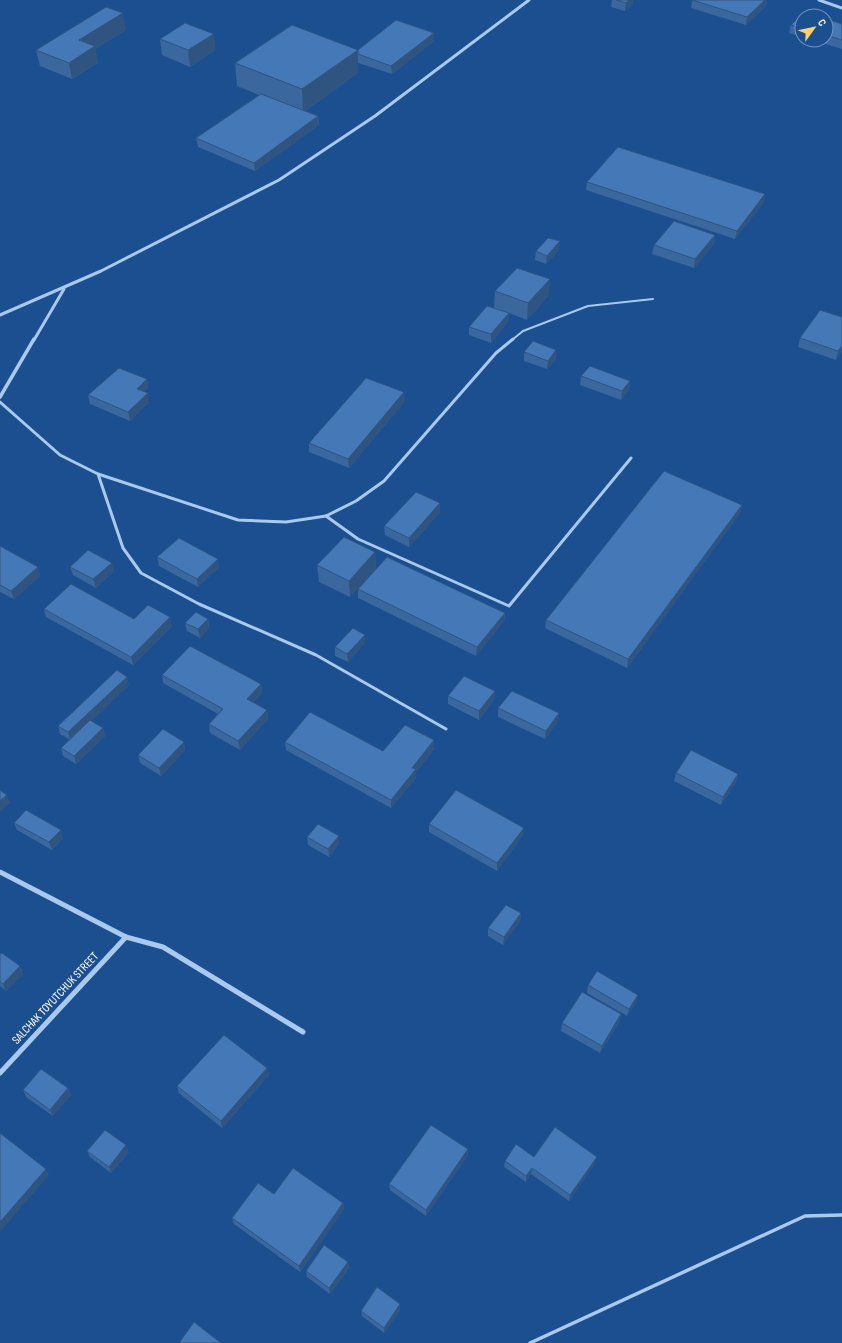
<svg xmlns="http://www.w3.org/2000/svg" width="842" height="1343" font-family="'Sofia Sans Condensed',sans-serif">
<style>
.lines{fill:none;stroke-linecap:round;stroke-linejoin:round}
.service-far2{stroke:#a9c9ee;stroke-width:2}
.service-far1{stroke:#a9c9ee;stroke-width:3}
.service{stroke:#a9c9ee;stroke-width:3.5}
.minor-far2{stroke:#a9c9ee;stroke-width:3}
.minor-far1{stroke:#a9c9ee;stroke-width:3.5}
.minor{stroke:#a9c9ee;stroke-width:5}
.wall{fill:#3a679d}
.shaded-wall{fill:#305480}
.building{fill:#4478b7;stroke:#305480}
.labels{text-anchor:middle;stroke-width:3;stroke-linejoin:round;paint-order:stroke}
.street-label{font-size:12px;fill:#fff;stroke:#1b4f8f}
</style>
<rect width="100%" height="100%" fill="#1b4f8f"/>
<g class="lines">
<path class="service-far2" d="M 512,340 L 523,331 L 588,306 L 653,299"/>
<g class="service-far1">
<path d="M 0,402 L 60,455 L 98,474 L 123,548 L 141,573 L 199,604 L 316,655 L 446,729"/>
<path d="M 98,474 L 238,520 L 286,522 L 326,516 L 356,501 L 384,481 L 496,353 L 513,339"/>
<path d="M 326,516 L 358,539 L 509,606 L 631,458"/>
</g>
<path class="service" d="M 530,1343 L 805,1216 L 842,1215"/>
<g class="minor-far2">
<path d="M 819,0 L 842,8"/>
<path d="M 0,315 L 101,271 L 279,180 L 375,116 L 529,0"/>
<path d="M 34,340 L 64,289"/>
</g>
<path class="minor-far1" d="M 0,397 L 34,339"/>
<g class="minor">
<path d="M 0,872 L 126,937 L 163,947 L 303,1032"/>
<path d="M 0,1073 L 126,937"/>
</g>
</g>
<g class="wall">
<path d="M 612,0 L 633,0 L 633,4 L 625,11 L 611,7 Z"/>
<path d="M 692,0 L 767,0 L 766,6 L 746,25 L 691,8 Z"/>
<path d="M 802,16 L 802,37 L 789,33 L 791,25 Z"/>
<path d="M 826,19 L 842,24 L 842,49 L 812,40 L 826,40 Z"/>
<path d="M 126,30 L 95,49 L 98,63 L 72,79 L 40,66 L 36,50 Z"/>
<path d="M 160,39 L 215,50 L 190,67 L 162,55 Z"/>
<path d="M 434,41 L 392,74 L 358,63 L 358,73 L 305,111 L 318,116 L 319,125 L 255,171 L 198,147 L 196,138 L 259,95 L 237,86 L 235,63 L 358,50 Z"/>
<path d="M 587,182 L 764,202 L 735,239 L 586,190 Z"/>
<path d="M 715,235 L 714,244 L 694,268 L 652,254 L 654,245 Z"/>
<path d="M 559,250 L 546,264 L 535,260 L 536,251 Z"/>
<path d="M 550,279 L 548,296 L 527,320 L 509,313 L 508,322 L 491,343 L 469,335 L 469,327 L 494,308 L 495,291 Z"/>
<path d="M 842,317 L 842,351 L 836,360 L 798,347 L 800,338 Z"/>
<path d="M 556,350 L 556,359 L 547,369 L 524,361 L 524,352 Z"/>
<path d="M 581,376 L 630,381 L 629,390 L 621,400 L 580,385 Z"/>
<path d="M 147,379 L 148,388 L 144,392 L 149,402 L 130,421 L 90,404 L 88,395 Z"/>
<path d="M 405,401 L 349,468 L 309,452 L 309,443 Z"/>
<path d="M 440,503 L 440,512 L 409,547 L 385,535 L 384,526 Z"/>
<path d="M 742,505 L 740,513 L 627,668 L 545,628 L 546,620 Z"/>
<path d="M 0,546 L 38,567 L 40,576 L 14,599 L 0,592 Z"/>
<path d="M 375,552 L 376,568 L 350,597 L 319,582 L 317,565 Z"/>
<path d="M 157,557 L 219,567 L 198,587 L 159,566 Z"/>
<path d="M 70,567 L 114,571 L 96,588 L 73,575 Z"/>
<path d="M 358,589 L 505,613 L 504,621 L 476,656 L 358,598 Z"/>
<path d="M 44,609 L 134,619 L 172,626 L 133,665 L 46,617 Z"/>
<path d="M 208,619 L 209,628 L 200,638 L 187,631 L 185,623 Z"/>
<path d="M 365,635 L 365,643 L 348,662 L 335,656 L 335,647 Z"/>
<path d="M 162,675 L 261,684 L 262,693 L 253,702 L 267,710 L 268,719 L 240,750 L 210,733 L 209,724 L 218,714 L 163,683 Z"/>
<path d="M 129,685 L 91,721 L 103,728 L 105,736 L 76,764 L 63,756 L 61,748 L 70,740 L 60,734 L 58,726 Z"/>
<path d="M 495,691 L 494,699 L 479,720 L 448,704 L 448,696 Z"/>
<path d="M 498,708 L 559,713 L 558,721 L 545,739 L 498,717 Z"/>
<path d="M 434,740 L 434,749 L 416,772 L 416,778 L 391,808 L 286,750 L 285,742 L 383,751 Z"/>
<path d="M 184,742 L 185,750 L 161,776 L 140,763 L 138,755 Z"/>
<path d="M 676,773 L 738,774 L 736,782 L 721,805 L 674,781 Z"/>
<path d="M 14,823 L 63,838 L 52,850 L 17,830 Z"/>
<path d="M 429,824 L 523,835 L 497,871 L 429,832 Z"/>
<path d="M 307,837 L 339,844 L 329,857 L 308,845 Z"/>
<path d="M 521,913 L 520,921 L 503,945 L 488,936 L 488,928 Z"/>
<path d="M 0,954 L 20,966 L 23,974 L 6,991 L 0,986 Z"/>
<path d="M 588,985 L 636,1002 L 627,1016 L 587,993 Z"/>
<path d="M 620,1021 L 600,1053 L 561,1031 L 562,1023 Z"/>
<path d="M 267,1068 L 269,1075 L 222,1128 L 179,1093 L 177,1086 Z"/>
<path d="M 68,1088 L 71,1095 L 53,1116 L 26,1097 L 23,1090 Z"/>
<path d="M 87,1151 L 129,1152 L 111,1173 L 90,1157 Z"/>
<path d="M 468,1155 L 426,1216 L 390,1190 L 389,1184 Z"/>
<path d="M 534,1157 L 595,1163 L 569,1201 L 531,1174 L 526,1182 L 504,1167 L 505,1161 Z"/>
<path d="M 274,1194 L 343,1203 L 344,1209 L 300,1272 L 234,1224 L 232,1218 Z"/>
<path d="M 348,1262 L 349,1268 L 330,1294 L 307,1277 L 306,1271 Z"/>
<path d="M 400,1310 L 384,1333 L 362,1316 L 361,1311 Z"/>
</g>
<g class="shaded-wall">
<path d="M 629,0 L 633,0 L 633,4 L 625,11 L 626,3 Z"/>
<path d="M 765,0 L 767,0 L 766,6 L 746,25 L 747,17 Z"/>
<path d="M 123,13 L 126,30 L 95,49 L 98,63 L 72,79 L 69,63 L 79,40 Z"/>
<path d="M 434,33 L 434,41 L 392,74 L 391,66 Z"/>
<path d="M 214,34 L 215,50 L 190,67 L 188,50 Z"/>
<path d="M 358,50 L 358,73 L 303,112 L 302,89 Z"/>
<path d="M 318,116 L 319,125 L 255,171 L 254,163 Z"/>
<path d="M 765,194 L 764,202 L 735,239 L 737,231 Z"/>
<path d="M 715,235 L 714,244 L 694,268 L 695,259 Z"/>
<path d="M 560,241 L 559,250 L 546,264 L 547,256 Z"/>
<path d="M 550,279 L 548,296 L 527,320 L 528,303 Z"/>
<path d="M 509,313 L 508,322 L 491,343 L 491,334 Z"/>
<path d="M 842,346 L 842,351 L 836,360 L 838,351 Z"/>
<path d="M 556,350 L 556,359 L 547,369 L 548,361 Z"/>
<path d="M 147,379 L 148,388 L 138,398 L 137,389 Z"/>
<path d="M 630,381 L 629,390 L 621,400 L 622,391 Z"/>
<path d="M 404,392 L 405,401 L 349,468 L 348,459 Z"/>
<path d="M 148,393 L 149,402 L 130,421 L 128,412 Z"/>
<path d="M 440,503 L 440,512 L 409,547 L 409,538 Z"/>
<path d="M 742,505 L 740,513 L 627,668 L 628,659 Z"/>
<path d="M 375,552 L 376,568 L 350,597 L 349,581 Z"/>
<path d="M 218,559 L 219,567 L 198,587 L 197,579 Z"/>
<path d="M 112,563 L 114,571 L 96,588 L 93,579 Z"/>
<path d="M 38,567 L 40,576 L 14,599 L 11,591 Z"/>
<path d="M 505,613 L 504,621 L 476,656 L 477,647 Z"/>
<path d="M 170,617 L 172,626 L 133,665 L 131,657 Z"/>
<path d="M 208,619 L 209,628 L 200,638 L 198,629 Z"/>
<path d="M 365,635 L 365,643 L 348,662 L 347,654 Z"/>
<path d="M 127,677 L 129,685 L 71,741 L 68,732 Z"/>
<path d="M 261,684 L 262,693 L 248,707 L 247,699 Z"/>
<path d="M 495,691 L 494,699 L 479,720 L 479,711 Z"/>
<path d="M 267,710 L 268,719 L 240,750 L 238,741 Z"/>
<path d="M 559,713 L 558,721 L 545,739 L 546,731 Z"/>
<path d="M 103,728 L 105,736 L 76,764 L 74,756 Z"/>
<path d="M 434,740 L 434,749 L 416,772 L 416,778 L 391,808 L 391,800 L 412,768 Z"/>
<path d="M 184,742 L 185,750 L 161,776 L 159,768 Z"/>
<path d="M 738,774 L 736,782 L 721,805 L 723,797 Z"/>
<path d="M 7,795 L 10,803 L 0,812 L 0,801 Z"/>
<path d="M 524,828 L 523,835 L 497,871 L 497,863 Z"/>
<path d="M 61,830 L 63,838 L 52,850 L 49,842 Z"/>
<path d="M 339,836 L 339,844 L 329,857 L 328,849 Z"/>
<path d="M 521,913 L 520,921 L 503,945 L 504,937 Z"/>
<path d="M 20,966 L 23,974 L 6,991 L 3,984 Z"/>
<path d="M 638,995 L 636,1002 L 627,1016 L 629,1009 Z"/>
<path d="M 621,1014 L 620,1021 L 600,1053 L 602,1046 Z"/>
<path d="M 267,1068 L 269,1075 L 222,1128 L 221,1121 Z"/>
<path d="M 68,1088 L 71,1095 L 53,1116 L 50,1110 Z"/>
<path d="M 126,1145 L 129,1152 L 111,1173 L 109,1167 Z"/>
<path d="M 468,1149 L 468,1155 L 426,1216 L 426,1210 Z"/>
<path d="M 597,1157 L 595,1163 L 569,1201 L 570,1195 Z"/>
<path d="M 532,1168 L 531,1174 L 526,1182 L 526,1176 Z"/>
<path d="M 46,1169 L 49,1175 L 0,1232 L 0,1222 Z"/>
<path d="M 343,1203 L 344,1209 L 300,1272 L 299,1266 Z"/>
<path d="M 348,1262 L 349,1268 L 330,1294 L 329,1288 Z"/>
<path d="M 400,1304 L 400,1310 L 384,1333 L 384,1328 Z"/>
</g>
<g class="building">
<path d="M 616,0 L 629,0 L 626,3 Z"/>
<path d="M 692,0 L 765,0 L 747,17 Z"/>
<path d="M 106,7 L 123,13 L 79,40 L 95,46 L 69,63 L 36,50 Z"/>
<path d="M 803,13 L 814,16 L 802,16 L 802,28 L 791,25 Z"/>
<path d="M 826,19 L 842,24 L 842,40 L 826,35 Z"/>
<path d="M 396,20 L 434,33 L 391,66 L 358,54 L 358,50 Z"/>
<path d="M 185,23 L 214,34 L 188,50 L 160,39 Z"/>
<path d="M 292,25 L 358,50 L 302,89 L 235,63 Z"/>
<path d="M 261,94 L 318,116 L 254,163 L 196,138 Z"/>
<path d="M 618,147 L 765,194 L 737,231 L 587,182 Z"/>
<path d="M 674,221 L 715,235 L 695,259 L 654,245 Z"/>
<path d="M 548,238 L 560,241 L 547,256 L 536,251 Z"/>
<path d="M 517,268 L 550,279 L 528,303 L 495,291 Z"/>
<path d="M 487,306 L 509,313 L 491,334 L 469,327 Z"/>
<path d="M 820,310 L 842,317 L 842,346 L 838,351 L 800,338 Z"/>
<path d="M 533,341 L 556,350 L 548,361 L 524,352 Z"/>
<path d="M 590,366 L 630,381 L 622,391 L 581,376 Z"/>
<path d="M 119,368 L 147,379 L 137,389 L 148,393 L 128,412 L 88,395 Z"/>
<path d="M 366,378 L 404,392 L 348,459 L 309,443 Z"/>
<path d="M 664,471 L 742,505 L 628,659 L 546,620 Z"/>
<path d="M 416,492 L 440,503 L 409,538 L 384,526 Z"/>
<path d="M 344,537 L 375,552 L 349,581 L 317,565 Z"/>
<path d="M 179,538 L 218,559 L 197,579 L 157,557 Z"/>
<path d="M 0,546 L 38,567 L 11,591 L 0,585 Z"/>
<path d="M 88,550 L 112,563 L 93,579 L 70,567 Z"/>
<path d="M 387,557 L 505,613 L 477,647 L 358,589 Z"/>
<path d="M 71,584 L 134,619 L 148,605 L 170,617 L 131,657 L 44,609 Z"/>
<path d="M 196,612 L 208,619 L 198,629 L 185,623 Z"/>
<path d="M 353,628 L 365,635 L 347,654 L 335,647 Z"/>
<path d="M 190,646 L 261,684 L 247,699 L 267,710 L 238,741 L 209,724 L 223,709 L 162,675 Z"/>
<path d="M 117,670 L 127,677 L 68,732 L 58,726 Z"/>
<path d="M 464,676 L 495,691 L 479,711 L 448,696 Z"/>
<path d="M 512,691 L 559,713 L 546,731 L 498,708 Z"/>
<path d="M 310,712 L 383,751 L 405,725 L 434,740 L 412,768 L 416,769 L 391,800 L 285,742 Z"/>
<path d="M 90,720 L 103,728 L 74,756 L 61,748 Z"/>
<path d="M 163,729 L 184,742 L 159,768 L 138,755 Z"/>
<path d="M 691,750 L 738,774 L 723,797 L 676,773 Z"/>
<path d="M 0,790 L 7,795 L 0,801 Z"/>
<path d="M 456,790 L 524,828 L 497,863 L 429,824 Z"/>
<path d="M 26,810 L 61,830 L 49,842 L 14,823 Z"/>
<path d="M 318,824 L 339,836 L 328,849 L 307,837 Z"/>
<path d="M 506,905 L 521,913 L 504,937 L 488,928 Z"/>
<path d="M 2,953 L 20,966 L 3,984 L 0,982 L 0,954 Z"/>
<path d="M 597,971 L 638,995 L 629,1009 L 588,985 Z"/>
<path d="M 582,992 L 621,1014 L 602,1046 L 562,1023 Z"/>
<path d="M 224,1035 L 267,1068 L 221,1121 L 177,1086 Z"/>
<path d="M 41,1069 L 68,1088 L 50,1110 L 23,1090 Z"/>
<path d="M 431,1125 L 468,1149 L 426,1210 L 389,1184 Z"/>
<path d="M 555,1127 L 597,1157 L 570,1195 L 532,1168 L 526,1176 L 505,1161 L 516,1144 L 534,1157 Z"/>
<path d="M 105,1130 L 126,1145 L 109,1167 L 87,1151 Z"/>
<path d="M 0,1133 L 46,1169 L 0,1222 Z"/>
<path d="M 293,1168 L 343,1203 L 299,1266 L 232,1218 L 258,1183 L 274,1194 Z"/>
<path d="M 324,1245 L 348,1262 L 329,1288 L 306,1271 Z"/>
<path d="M 377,1287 L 400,1304 L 384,1328 L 361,1311 Z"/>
<path d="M 194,1322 L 221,1343 L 179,1343 Z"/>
</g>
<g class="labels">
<g class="street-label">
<text transform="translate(55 998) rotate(-47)" y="4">SALCHAK TOYUTCHUK STREET</text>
</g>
</g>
<g transform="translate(814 28) rotate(57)"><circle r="19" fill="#1b4f8f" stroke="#7695bc"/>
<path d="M0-3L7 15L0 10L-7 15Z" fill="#ffd166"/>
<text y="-6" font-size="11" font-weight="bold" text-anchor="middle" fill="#ffffff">С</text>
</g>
</svg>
